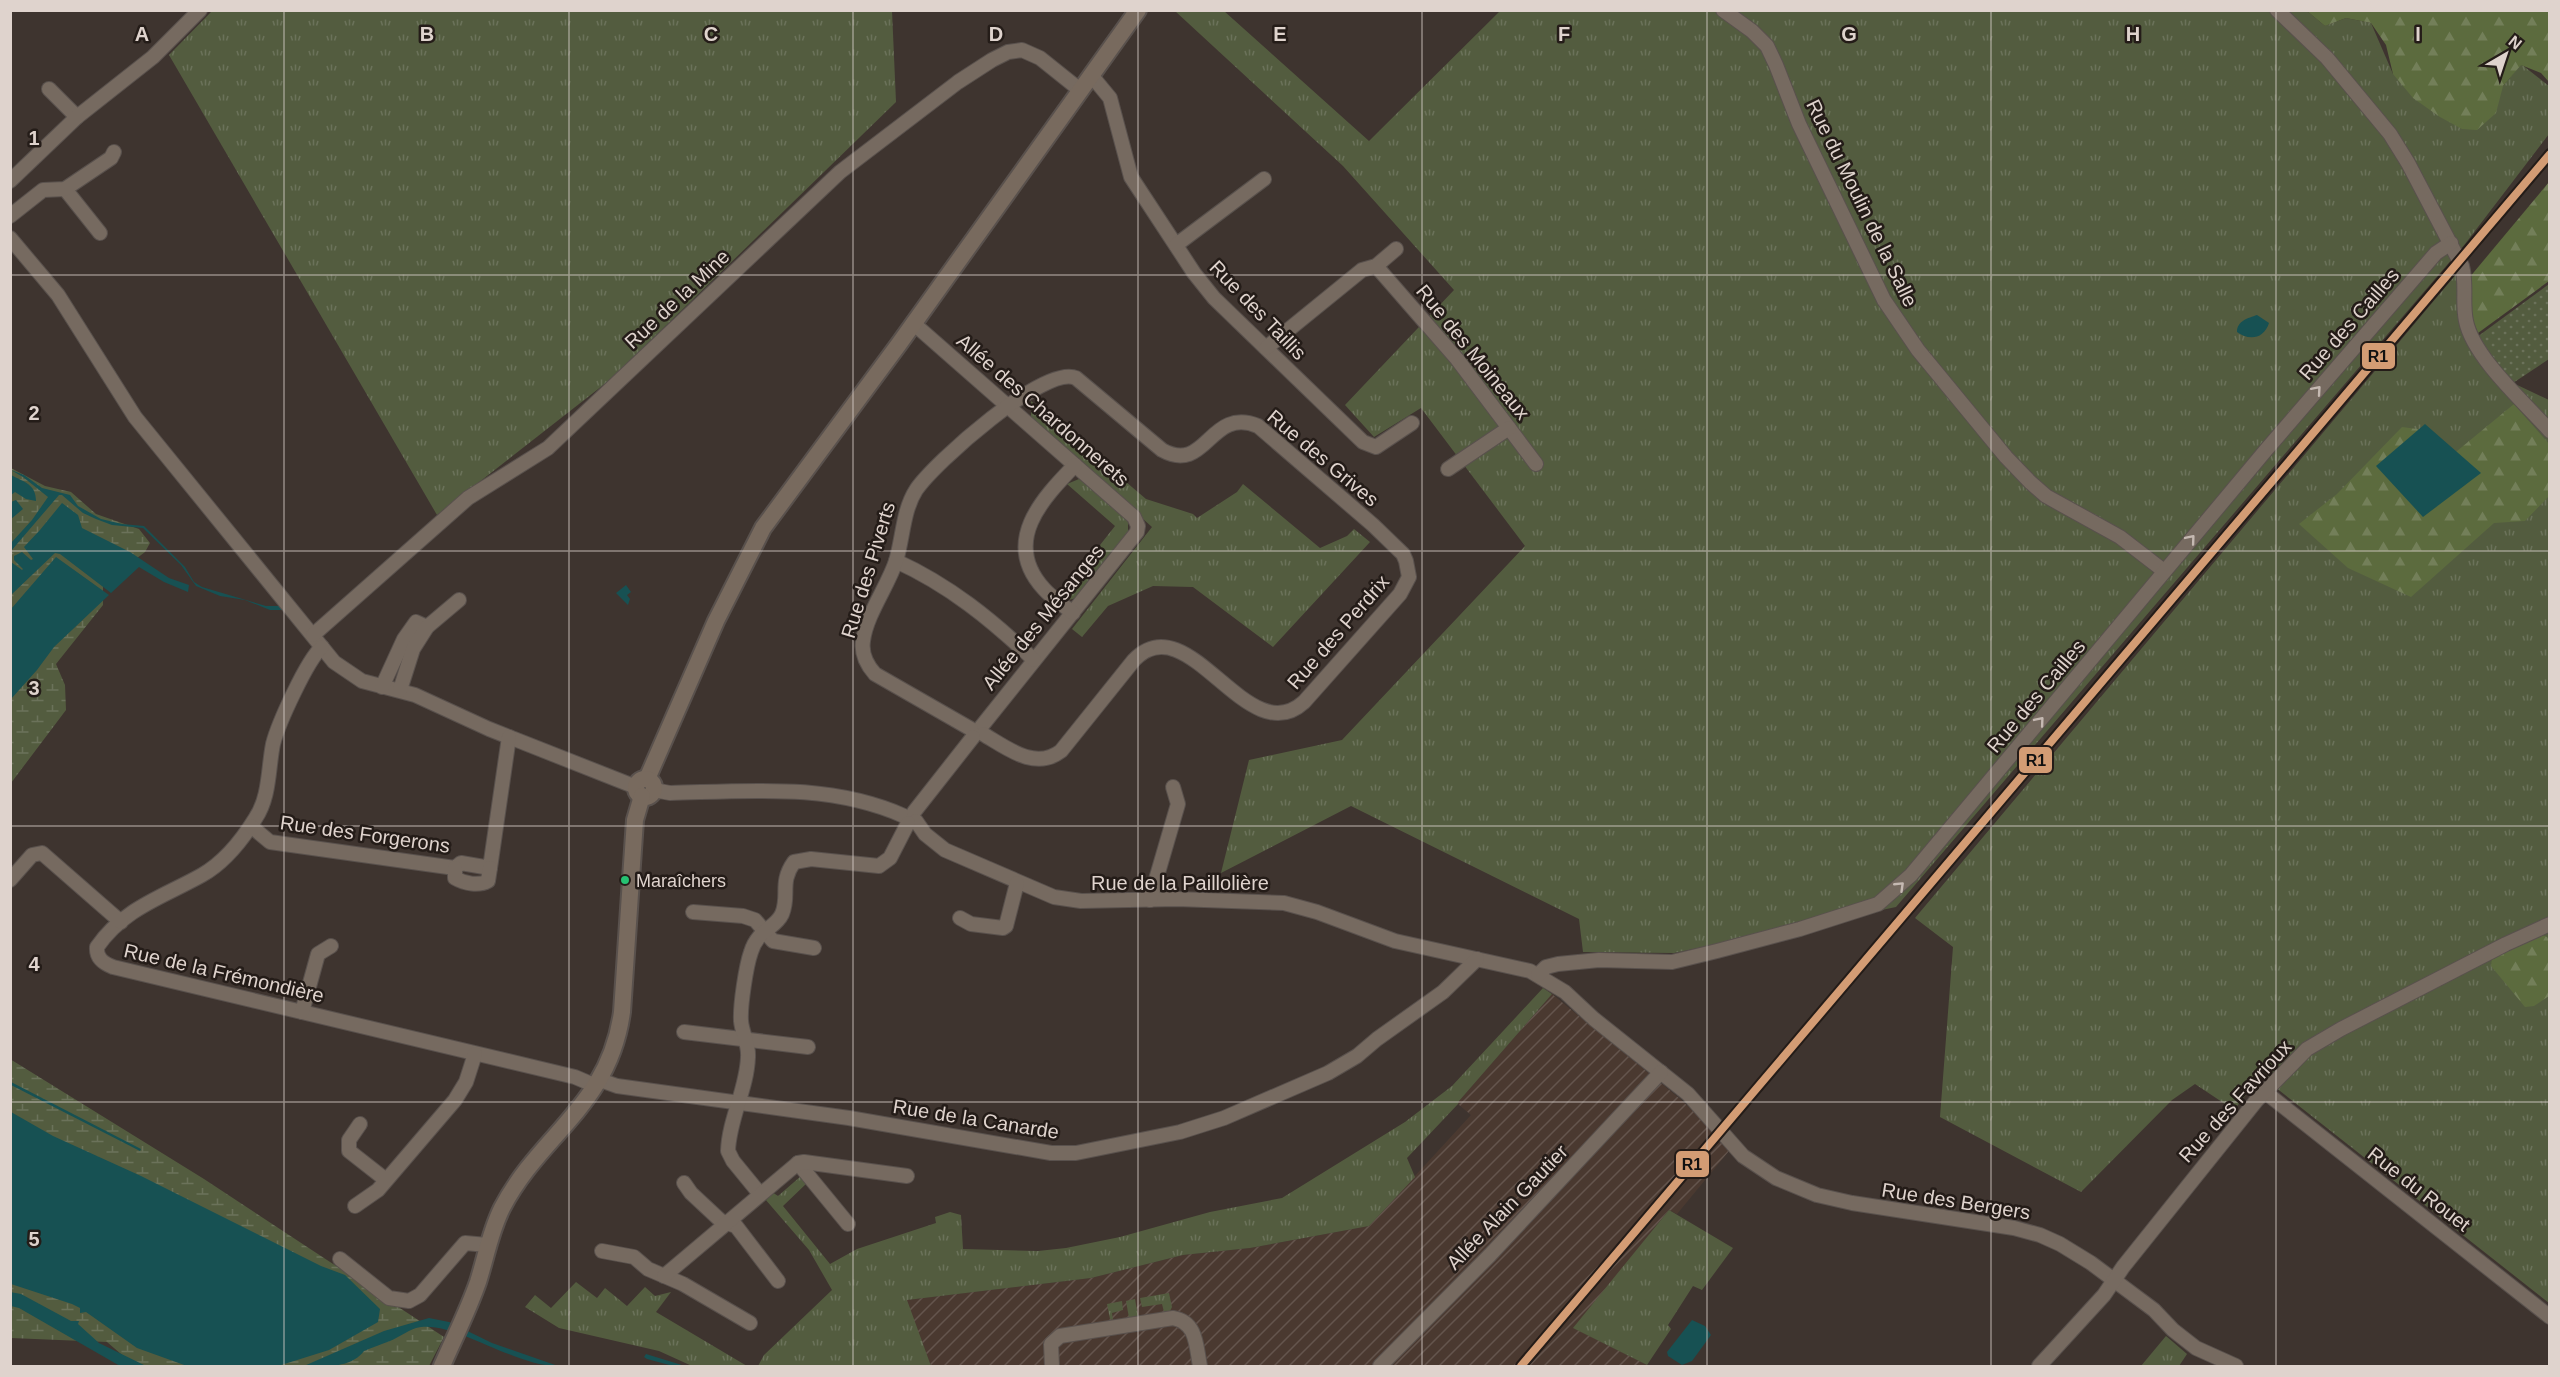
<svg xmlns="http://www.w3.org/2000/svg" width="2560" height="1377" font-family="Arial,sans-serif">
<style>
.industrial{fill:url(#industrial-furrows)}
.grass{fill:url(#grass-tufts)}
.forest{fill:url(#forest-firs)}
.wetland{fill:url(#wetland-marsh)}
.garden{fill:url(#garden-dots)}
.water{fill:#175153}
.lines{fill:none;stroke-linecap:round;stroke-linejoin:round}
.minor-casing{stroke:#59514d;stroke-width:16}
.major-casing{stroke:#59514d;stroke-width:20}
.minor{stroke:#766a60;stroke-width:14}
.major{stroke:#786a5e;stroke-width:16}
.rail-1-casing{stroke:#241c18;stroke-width:12}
.rail-1{stroke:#d39c74;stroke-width:8}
.oneway{stroke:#c5b9b2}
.grid{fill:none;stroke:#dfd3cd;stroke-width:1.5;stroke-opacity:0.55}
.bus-dot{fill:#26c172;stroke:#241c18;stroke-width:2}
.labels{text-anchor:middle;stroke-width:5;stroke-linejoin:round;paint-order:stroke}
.bus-label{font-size:18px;fill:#dfd3cd;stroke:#241c18;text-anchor:start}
.street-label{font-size:20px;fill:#dfd3cd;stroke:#241c18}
.grid-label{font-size:20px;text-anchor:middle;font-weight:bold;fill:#dfd3cd;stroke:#241c18;stroke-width:5;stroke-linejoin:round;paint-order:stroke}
.line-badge{stroke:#241c18;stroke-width:2}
.pale-badge-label{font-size:16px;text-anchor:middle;font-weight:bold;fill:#111}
</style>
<defs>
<pattern id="industrial-furrows" width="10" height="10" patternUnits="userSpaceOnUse" patternTransform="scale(1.5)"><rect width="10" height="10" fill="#4a3930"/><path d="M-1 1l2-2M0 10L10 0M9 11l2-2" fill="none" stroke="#64554d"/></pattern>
<pattern id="grass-tufts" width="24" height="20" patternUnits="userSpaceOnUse" patternTransform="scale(1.5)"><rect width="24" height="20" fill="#535c3f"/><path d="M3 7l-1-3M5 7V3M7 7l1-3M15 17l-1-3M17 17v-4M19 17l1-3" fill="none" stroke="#6b725a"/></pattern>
<pattern id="forest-firs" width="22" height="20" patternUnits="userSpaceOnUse" patternTransform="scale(1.5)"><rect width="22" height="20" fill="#5c6b3e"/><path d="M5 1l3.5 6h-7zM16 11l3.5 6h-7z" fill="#737f59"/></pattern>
<pattern id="wetland-marsh" width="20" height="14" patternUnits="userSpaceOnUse" patternTransform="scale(1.5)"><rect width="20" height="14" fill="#535c3f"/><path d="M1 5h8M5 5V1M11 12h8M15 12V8" fill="none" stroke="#6b725a"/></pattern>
<pattern id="garden-dots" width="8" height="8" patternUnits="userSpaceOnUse" patternTransform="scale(1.5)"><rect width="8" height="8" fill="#535c3f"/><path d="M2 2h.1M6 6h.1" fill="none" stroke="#6b725a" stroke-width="1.8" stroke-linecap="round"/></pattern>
</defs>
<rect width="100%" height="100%" fill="#3e342f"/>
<path class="industrial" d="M 1552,994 L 1679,1098 L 1712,1129 L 1729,1151 L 1677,1214 L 1669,1210 L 1574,1328 L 1649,1366 L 931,1366 L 906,1300 L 1091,1278 L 1183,1255 L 1250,1248 L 1369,1226 L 1471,1115 L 1458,1104 L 1459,1101 Z"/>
<g class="grass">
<path d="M 1501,10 L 2307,11 L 2325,26 L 2346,18 L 2371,23 L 2393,74 L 2503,86 L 2521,64 L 2549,86 L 2549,134 L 2465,244 L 1896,907 L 1674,953 L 1583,952 L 1579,919 L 1351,806 L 1221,873 L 1249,760 L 1342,740 L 1525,546 L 1421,408 L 1374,437 L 1345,405 L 1454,290 L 1343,166 L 1175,11 L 1224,11 L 1369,141 Z"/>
<path d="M 212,11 L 892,11 L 896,102 L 611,379 L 437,515 L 169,55 Z"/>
<path d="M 2458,272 L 2477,337 L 2513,383 L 2549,400 L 2549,1303 L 2261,1076 L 2234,1110 L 2195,1084 L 2172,1100 L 2081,1192 L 1940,1117 L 1953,947 L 1915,918 Z"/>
<path d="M 1031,401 L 1146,499 L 1193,514 L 1197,518 L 1237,492 L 1243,484 L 1320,548 L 1347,536 L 1354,529 L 1370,542 L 1273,647 L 1193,587 L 1153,586 L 1108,606 L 1082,637 L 1072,629 L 1152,527 L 1031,418 Z"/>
<path d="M 1079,479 L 1126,518 L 1128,522 L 1128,534 L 1076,598 L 1065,601 L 1059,597 L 1115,526 L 1067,484 Z"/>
<path d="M 1543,988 L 1552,994 L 1459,1101 L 1458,1104 L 1407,1158 L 1415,1177 L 1369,1226 L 1250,1248 L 1183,1255 L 1091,1278 L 907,1300 L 931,1366 L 758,1366 L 764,1355 L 832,1290 L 809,1250 L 765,1199 L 772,1192 L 778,1196 L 801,1176 L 807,1183 L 783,1206 L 830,1264 L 857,1249 L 936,1223 L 935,1217 L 950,1212 L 961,1215 L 963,1249 L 1038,1251 L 1066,1248 L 1120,1237 L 1210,1212 L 1282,1198 L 1405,1122 L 1452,1086 Z"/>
<path d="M 1669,1210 L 1733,1248 L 1702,1290 L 1693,1286 L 1668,1325 L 1671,1329 L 1647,1365 L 1573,1328 Z"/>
<path d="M 576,1282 L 597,1298 L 605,1288 L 627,1306 L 645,1287 L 655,1296 L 671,1292 L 656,1312 L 747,1366 L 692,1366 L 659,1351 L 559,1328 L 525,1307 L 535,1295 L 551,1308 Z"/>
<path d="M 1169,1293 L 1172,1307 L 1170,1311 L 1164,1312 L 1162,1304 L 1142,1307 L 1140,1298 Z"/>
<path d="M 1135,1299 L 1138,1316 L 1129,1318 L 1126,1301 Z"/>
<path d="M 1122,1301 L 1123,1310 L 1112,1313 L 1113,1320 L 1110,1319 L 1107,1304 Z"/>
<path d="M 2166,1336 L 2187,1354 L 2179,1366 L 2141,1366 Z"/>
</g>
<g class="forest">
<path d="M 2307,11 L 2549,11 L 2549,82 L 2541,73 L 2521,65 L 2503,86 L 2496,113 L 2477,130 L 2462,129 L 2440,117 L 2413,98 L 2393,74 L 2386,45 L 2371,23 L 2346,18 L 2325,26 Z"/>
<path d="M 2549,182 L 2549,281 L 2478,333 L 2472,318 L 2469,278 Z"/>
<path d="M 2514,404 L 2549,444 L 2549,496 L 2525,521 L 2494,523 L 2411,597 L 2348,568 L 2299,524 L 2337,494 L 2402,427 L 2417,429 L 2451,456 Z"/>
<path d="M 2542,935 L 2547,937 L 2550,943 L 2549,996 L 2534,1006 L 2525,1007 L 2491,966 L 2492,959 Z"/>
</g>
<g class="wetland">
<path d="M 11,468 L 45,486 L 71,492 L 96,514 L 139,529 L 150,543 L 145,552 L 103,584 L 103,605 L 56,664 L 65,685 L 66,710 L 11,783 Z"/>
<path d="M 10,1059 L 204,1179 L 444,1337 L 429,1366 L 135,1366 L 107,1342 L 11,1338 Z"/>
</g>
<path class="garden" d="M 2549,284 L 2549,359 L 2513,383 L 2487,354 L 2477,337 Z"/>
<g class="water">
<path d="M 2257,315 L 2269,323 C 2264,339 2249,341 2237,332 C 2237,321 2248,318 2257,315 Z"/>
<path d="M 2425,424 L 2481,473 L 2423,517 L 2376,466 Z"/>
<path d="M 11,470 L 24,475 L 42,488 L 70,495 L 78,506 L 101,519 L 122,524 L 144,526 L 185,567 L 194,582 L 202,587 L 266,606 L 282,606 L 283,610 L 270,610 L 245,600 L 220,596 L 196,586 L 181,565 L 143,528 L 112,525 L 96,519 L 83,513 L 62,495 L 59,495 L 11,551 L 11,543 L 32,520 L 48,497 L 23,477 Z"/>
<path d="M 11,475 C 24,482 36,484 36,501 L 26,499 L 15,492 L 11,495 Z"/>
<path d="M 16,500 L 23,509 L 11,519 L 11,502 Z"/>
<path d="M 62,503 L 78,515 L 82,528 L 130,552 L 169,578 L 189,585 L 188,592 L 164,582 L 139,567 L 111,593 L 60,554 L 55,553 L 11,595 L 11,562 L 22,570 L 23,569 L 14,560 L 14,556 L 22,552 L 31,560 L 33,559 L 24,547 L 40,530 Z"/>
<path d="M 56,557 L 109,595 L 54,647 L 37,670 L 11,699 L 11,609 Z"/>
<path d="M 626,585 L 631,592 L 627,595 L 630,599 L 628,605 L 616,593 Z"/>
<path d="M 11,1082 L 141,1149 L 140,1151 L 11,1085 Z"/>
<path d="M 11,1112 L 53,1136 L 141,1176 L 321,1266 L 345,1275 L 380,1309 L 378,1322 L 329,1350 L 278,1366 L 187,1366 L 137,1348 L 86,1312 L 80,1313 L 80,1308 L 72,1304 L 11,1284 Z"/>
<path d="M 10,1292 L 21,1294 L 71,1321 L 79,1321 L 78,1324 L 99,1343 L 146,1366 L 120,1366 L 19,1308 L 11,1306 Z"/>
<path d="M 429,1318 L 449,1322 L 492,1343 L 558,1366 C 514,1367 451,1318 416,1328 C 407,1331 399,1337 390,1341 C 382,1344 373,1347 364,1351 C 350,1369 325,1366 304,1366 L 384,1331 Z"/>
<path d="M 1692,1320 L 1705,1326 L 1711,1335 L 1692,1361 L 1682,1365 L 1668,1356 L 1667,1352 Z"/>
<path d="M 646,1354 L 685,1366 L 673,1366 L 647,1359 L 644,1357 Z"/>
</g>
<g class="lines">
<g class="minor-casing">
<g id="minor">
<path d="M 1723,10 L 1752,31 L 1767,46 L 1776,65 L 1799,124 L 1884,300 L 1918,350 L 2006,457 L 2030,482 L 2046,496 L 2120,537 L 2164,571"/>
<path d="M 2277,10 L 2327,58 L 2390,134 L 2408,163 L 2462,266 C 2467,284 2462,303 2466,321 C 2473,357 2525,403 2550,431"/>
<path d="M 1091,75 L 1110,98 L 1131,177 L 1194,273 L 1214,298 L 1363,442 L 1376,447 L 1412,423"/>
<path d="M 49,89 L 77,117"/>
<path d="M 10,181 L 77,117 L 153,57 L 200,10"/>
<path d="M 65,189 L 100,233"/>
<path d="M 10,216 L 43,190 L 65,189 L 111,158 L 114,152"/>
<path d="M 10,238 L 58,295 L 135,417 L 334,662 L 362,681 L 415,695 L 489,729 L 636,787"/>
<path d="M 1176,245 L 1264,179"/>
<path d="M 1376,266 L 1457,359 L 1536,464"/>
<path d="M 913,323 L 1134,517 L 1138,526 L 1137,532 L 981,727"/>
<path d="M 1266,348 L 1362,270 L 1376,266 L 1396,249"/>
<path d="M 1448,469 L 1509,428"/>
<path d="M 896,561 C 949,585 992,620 1034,660"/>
<path d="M 1073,613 C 1063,605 1052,598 1044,589 C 1001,542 1042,499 1075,465"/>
<path d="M 313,635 L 468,498 L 548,448 L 840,172 L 958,82 L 992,60 L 1008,52 L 1022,50 L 1040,58 L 1080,90"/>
<path d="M 322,647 C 307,660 278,724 273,744 C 268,769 270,797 255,819 C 242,840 223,863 202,875 C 163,897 124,908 97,947 C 96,958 103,963 113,967 L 575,1077 L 596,1086"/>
<path d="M 382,687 L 404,639 L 416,622 L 427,627"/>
<path d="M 400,690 L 413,649 L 427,627 L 459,600"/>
<path d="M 971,729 L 875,674 C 867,665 861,654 863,641 C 866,615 888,586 896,561 C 903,538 903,510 916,490 C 934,463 1045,364 1076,378 L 1162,450 C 1207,475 1209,406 1258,426 L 1373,525 L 1403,554 L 1406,561 L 1409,577 L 1400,594 L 1304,702 C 1247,754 1189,603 1134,660 L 1061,751 C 1035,771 1007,748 983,734"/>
<path d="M 654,790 L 670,793 C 750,791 830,783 904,816"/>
<path d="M 914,812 L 973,737"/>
<path d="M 916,821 L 925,834 L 945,850 L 1054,897 L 1081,901 L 1177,899 L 1284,903 L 1317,912 L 1395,941 L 1530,971 L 1565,992 L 1594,1019 L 1688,1094 L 1743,1156 L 1776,1178 L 1817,1195 L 1852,1203 L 2014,1228 L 2040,1235 L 2060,1244 L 2091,1263 L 2154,1310 L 2173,1330 L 2196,1348 L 2236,1366"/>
<path d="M 251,826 L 270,842 L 455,868 L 461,863 L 490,868 L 509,737"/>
<path d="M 455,868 L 455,878 C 465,884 479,886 488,881 L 490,868"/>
<path d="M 10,880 L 32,855 L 42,853 L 121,922"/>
<path d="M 1150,900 L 1178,804 L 1173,787"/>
<path d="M 693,912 L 743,916 L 755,920 L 773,941 L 814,948"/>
<path d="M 960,918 L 971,924 L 1003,928 L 1006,926 L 1017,883"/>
<path d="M 1538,975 L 1546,967 L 1558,964 L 1599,960 L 1672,962 L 1717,951 L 1800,929 L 1878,904 L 1911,875 L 2266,450 L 2436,253 L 2451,243"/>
<path d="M 302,1012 L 318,954 L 331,946"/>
<path d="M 684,1032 L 808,1047"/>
<path d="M 600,1080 L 617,1086 L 849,1118 L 1051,1153 L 1076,1153 L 1180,1132 L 1224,1118 L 1328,1073 L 1357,1056 L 1377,1039 L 1443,992 L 1477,959"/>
<path d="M 2265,1092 L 2550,1317"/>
<path d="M 360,1124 L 349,1140 L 349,1151 L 386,1180"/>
<path d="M 798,1163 L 848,1224"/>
<path d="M 684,1183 L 691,1193 L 721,1221 L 736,1226 L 778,1281"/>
<path d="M 760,1194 L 733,1161 L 728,1151 C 729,1119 747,1089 748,1057 C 749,1044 742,1033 741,1021 C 740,1006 746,966 751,952 C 758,929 775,929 782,914 C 790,895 779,883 794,862 L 811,859 L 879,866 L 890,858 L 908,823"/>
<path d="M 355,1206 L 378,1190 L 455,1100 L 466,1082 L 475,1054"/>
<path d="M 602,1251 L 634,1257 L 648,1269 L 683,1284 L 750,1323"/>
<path d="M 340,1259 L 389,1298 L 409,1301 L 420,1295 L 465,1243 L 487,1245"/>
<path d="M 664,1276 L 798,1163 L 804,1162 L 907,1176"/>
<path d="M 1052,1366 L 1051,1344 L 1060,1336 L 1173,1318 C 1197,1322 1196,1346 1200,1366"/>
<path d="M 1380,1366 L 1490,1255 L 1661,1072"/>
<path d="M 2039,1366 L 2104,1295 L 2123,1267 L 2256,1101 L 2307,1049 L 2341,1029 L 2506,944 L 2550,924"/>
</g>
</g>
<g class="major-casing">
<g id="major">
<path d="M 647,779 L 716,621 L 763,528 L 899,344 L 1138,10"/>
<circle cx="645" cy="788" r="9"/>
<path d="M 442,1366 C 454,1338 468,1311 478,1282 C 486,1257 490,1232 502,1208 C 541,1133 609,1106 622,1012 L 635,820 L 642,796"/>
</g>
</g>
<use href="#minor" class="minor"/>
<use href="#major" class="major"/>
<g class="rail-1-casing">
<path id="rail-1" d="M 1521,1366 L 2550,154"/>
</g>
<use href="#rail-1" class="rail-1"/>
</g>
<defs><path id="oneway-chevron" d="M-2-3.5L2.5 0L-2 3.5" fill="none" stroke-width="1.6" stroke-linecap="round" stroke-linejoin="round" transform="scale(1.5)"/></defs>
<g class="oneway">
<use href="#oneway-chevron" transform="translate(2317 390) rotate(-49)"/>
<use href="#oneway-chevron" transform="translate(2191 539) rotate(-50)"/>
<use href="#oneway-chevron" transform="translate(2040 721) rotate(-50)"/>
<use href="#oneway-chevron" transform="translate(1900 886) rotate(-44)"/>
</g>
<path class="grid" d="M 284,10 L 284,1366M 569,10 L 569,1366M 853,10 L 853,1366M 1138,10 L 1138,1366M 1422,10 L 1422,1366M 1707,10 L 1707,1366M 1991,10 L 1991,1366M 2276,10 L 2276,1366M 10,275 L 2550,275M 10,551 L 2550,551M 10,826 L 2550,826M 10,1102 L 2550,1102"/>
<circle class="bus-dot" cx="625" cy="880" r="5"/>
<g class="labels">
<g class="bus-label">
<text x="636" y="887">Maraîchers</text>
</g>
<g class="street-label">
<text transform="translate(1862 203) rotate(64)" y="7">Rue du Moulin de la Salle</text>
<text transform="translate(677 299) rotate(-43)" y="7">Rue de la Mine</text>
<text transform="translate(1258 310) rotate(46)" y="7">Rue des Taillis</text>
<text transform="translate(2349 324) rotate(-49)" y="7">Rue des Cailles</text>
<text transform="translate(1473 352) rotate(51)" y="7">Rue des Moineaux</text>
<text transform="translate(1043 410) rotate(41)" y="7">Allée des Chardonnerets</text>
<text transform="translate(1323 458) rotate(40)" y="7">Rue des Grives</text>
<text transform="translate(868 570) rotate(-73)" y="7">Rue des Piverts</text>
<text transform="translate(1043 617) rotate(-51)" y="7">Allée des Mésanges</text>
<text transform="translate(1338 632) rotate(-49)" y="7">Rue des Perdrix</text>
<text transform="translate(2036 696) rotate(-50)" y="7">Rue des Cailles</text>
<text transform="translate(365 834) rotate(8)" y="7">Rue des Forgerons</text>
<text x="1180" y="890">Rue de la Paillolière</text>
<text transform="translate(224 973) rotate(13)" y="7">Rue de la Frémondière</text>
<text transform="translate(2235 1101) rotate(-48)" y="7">Rue des Favrioux</text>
<text transform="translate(976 1119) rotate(9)" y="7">Rue de la Canarde</text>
<text transform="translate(2419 1189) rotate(38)" y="7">Rue du Rouet</text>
<text transform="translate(1956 1201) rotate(9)" y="7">Rue des Bergers</text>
<text transform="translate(1507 1207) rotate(-46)" y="7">Allée Alain Gautier</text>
</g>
</g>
<g class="grid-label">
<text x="142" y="41">A</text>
<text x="427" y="41">B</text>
<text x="711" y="41">C</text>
<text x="996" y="41">D</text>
<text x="1280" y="41">E</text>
<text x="1564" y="41">F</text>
<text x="1849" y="41">G</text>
<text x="2133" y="41">H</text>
<text x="2418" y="41">I</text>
<text x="34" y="145">1</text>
<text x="34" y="420">2</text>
<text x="34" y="695">3</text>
<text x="34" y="971">4</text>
<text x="34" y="1246">5</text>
</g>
<g class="line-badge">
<rect x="2361" y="342" width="35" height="28" rx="6" fill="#d39c74"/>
<rect x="2018" y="746" width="35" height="28" rx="6" fill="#d39c74"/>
<rect x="1675" y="1150" width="35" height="28" rx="6" fill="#d39c74"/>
</g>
<g class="pale-badge-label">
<text x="2378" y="362">R1</text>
<text x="2036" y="766">R1</text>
<text x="1692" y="1170">R1</text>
</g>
<rect width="2560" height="1377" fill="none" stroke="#dfd3cd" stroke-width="24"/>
<g transform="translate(2506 54) rotate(39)" stroke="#241c18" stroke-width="4.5" paint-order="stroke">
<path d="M0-4.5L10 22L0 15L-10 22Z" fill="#dfd3cd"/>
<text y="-9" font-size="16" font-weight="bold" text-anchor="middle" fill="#dfd3cd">N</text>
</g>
</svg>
